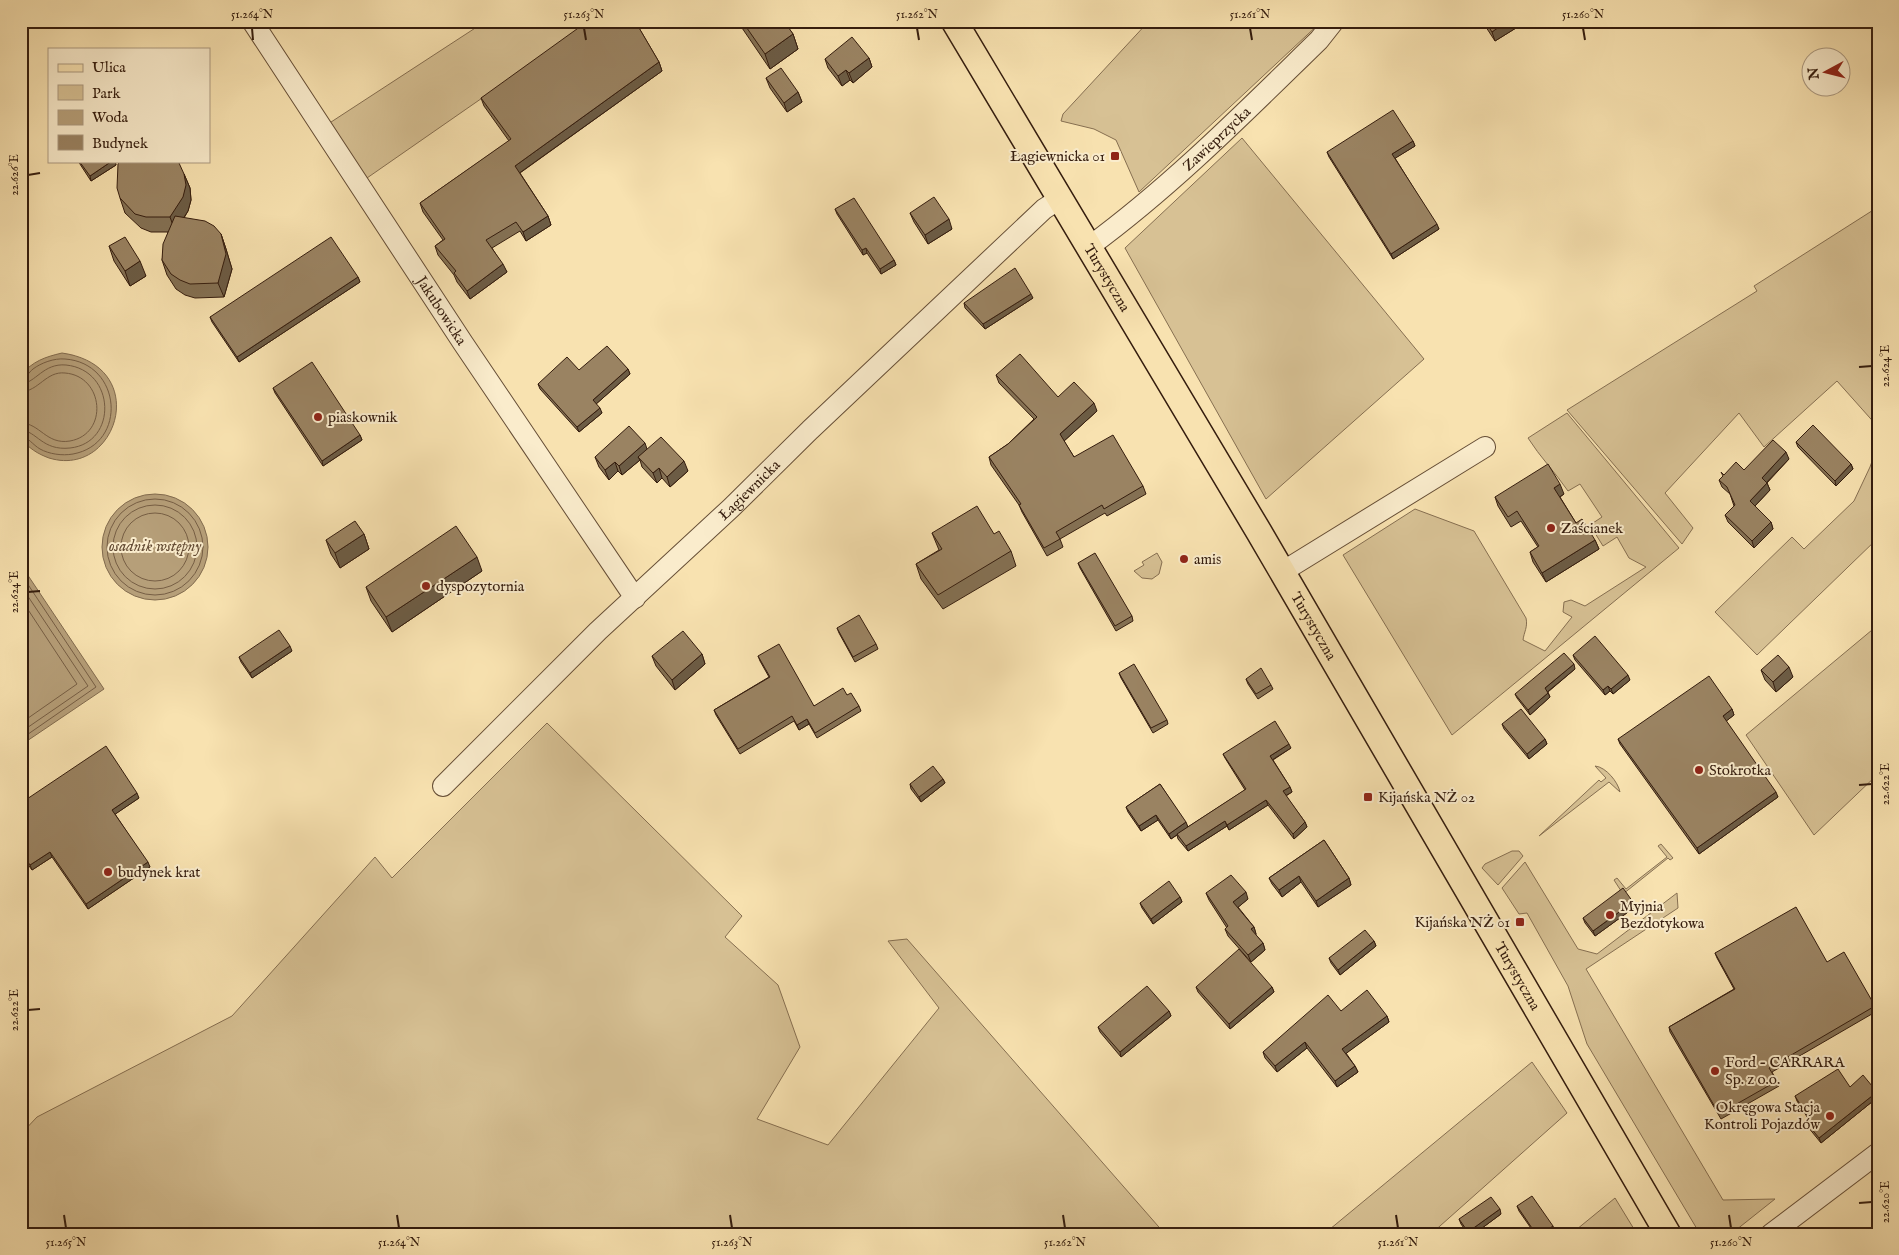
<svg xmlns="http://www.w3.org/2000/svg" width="1899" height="1255" font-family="'IM FELL English',serif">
<rect width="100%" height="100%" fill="#f8e2b0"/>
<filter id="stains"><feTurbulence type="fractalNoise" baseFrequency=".004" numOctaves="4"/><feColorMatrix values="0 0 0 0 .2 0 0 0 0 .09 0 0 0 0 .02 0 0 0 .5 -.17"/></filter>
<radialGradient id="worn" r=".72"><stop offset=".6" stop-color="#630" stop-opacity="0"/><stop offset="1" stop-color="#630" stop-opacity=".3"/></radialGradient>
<g fill="#d7c194" stroke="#866f51">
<path d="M486,21H593L367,178L328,124Z"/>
<path d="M1149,21H1322L1139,192L1116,140L1094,129L1061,121L1063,114Z"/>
<path d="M1242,138L1424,359L1266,499L1125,248Z"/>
<path d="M1878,207V427L1837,381L1764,447L1739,413L1665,493L1693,528L1682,544L1567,410L1757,291L1754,286Z"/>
<path d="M1567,413L1679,548L1452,735L1343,555L1415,509L1474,531L1526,618C1528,627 1524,632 1523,640L1545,651L1572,617L1563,612L1564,602L1571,600L1585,606L1646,567L1629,558L1617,537L1603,546L1590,525L1602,517L1580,484L1568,491C1555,472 1540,457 1528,438Z"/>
<path d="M1878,445V538L1757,655L1715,612L1792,537L1804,549L1854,501L1870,467Z"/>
<path d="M1157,553L1162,562L1159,574L1152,579L1142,578L1134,571L1144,565L1142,562Z"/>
<path d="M1878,625V774L1814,835L1746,735Z"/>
<path d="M547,723L742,916L725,937L778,985L800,1047L757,1119L828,1145L939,1008L888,941L907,939L1165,1234H21V1134L37,1117L232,1016L375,857L392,878Z"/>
<path d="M1595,766C1606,767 1618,782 1620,792L1609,782L1539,836L1599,780L1601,782L1606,778Z"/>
<path d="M1661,844L1673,858L1670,860L1668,858L1623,894L1614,880L1617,878L1626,889L1667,857L1658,846Z"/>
<path d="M1512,851H1519L1523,856L1498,885L1482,868L1485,864Z"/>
<path d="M1525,862L1578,949L1597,954L1677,893L1678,908L1586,969L1723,1200L1775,1199L1731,1234H1700L1587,1044L1568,986L1527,913L1519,914L1502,888Z"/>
<path d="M1532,1062L1567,1113L1431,1234H1324Z"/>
<path d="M1615,1198L1637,1234H1571Z"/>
</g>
<g fill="#b69f79" stroke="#826b4e">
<path d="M21,244C29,261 32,281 21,298Z"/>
<path d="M62,353C153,366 117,479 49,458C38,454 28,448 21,438V375C33,361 45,357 62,353Z"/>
<circle cx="155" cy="547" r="53"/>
<path d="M21,565L104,689L21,745Z"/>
</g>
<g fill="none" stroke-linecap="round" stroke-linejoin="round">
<g stroke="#765e44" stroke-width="1">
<path d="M21,378C28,377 28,373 33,369C41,363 54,358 65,359C122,363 128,444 73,454C62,456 49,454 40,449C33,445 28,437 21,436"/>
<path d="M21,384C36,383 43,363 66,365C116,370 118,443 70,448C42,451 37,431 21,430"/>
<path d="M21,392C39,391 46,371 65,373C104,376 109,434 70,441C46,445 40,423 21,423"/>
<circle cx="155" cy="547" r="48"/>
<circle cx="155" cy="547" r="42"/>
<circle cx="155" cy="547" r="34"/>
<path d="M21,574L96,687L21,739"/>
<path d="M21,586L88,686L21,732"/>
<path d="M21,599L77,684L21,723"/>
</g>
<defs>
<g id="minor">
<path id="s1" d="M252,21L463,343L635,598"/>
<path id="s2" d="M1090,246C1173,185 1245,112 1319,40L1334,21"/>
<path d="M1282,572L1485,447"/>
<path id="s3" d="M443,786L598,631L731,508L810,430L1044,209L1061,198"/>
<path d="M1771,1234L1878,1153"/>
</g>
<g id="major">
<path id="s4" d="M954,21L1259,532L1668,1234"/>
</g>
</defs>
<use href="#minor" stroke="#664e36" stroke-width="22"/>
<use href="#major" stroke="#351d0e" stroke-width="28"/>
<use href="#minor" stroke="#faeccc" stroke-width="20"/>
<use href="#major" stroke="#f8e2b0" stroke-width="25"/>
</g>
<g fill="#847154" stroke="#351d0e">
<path d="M738,21H787L789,25L787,26L793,34L798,49L770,69L740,25Z"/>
<path d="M1482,21H1513L1516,28L1495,41Z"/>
<path d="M639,28L659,62L662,71L520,173L548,216L551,225L526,241L520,231L492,248L507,272L470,299L457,282L454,275L438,255L435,246L443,240L423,212L420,203L509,141L484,106L481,98Z"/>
<path d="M869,58L872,67L853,83L850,80L842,86L828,68L825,59Z"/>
<path d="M766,78L798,92L802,102L787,112L770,88Z"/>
<path d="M1413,141L1415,146L1395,158L1439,229L1393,259L1329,157L1327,152Z"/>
<path d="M78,161H115L116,165L91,181Z"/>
<path d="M184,174L190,188L191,200L188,211L184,218L221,234L226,249L232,269L224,297L195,298L185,295L176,289L167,275L162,260L168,232H151L141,228L125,213L120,198Z"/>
<path d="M835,209L894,260L896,265L881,274L867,253L863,255L837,214Z"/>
<path d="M910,213L952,229L928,244L914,222Z"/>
<path d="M109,246L146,276L130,286L114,261Z"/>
<path d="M358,277L360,282L239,362L212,322L210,317Z"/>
<path d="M1033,298L985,329L965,308L964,303Z"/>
<path d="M628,369L630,374L596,404L602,413L579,432L540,389L538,384L579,370Z"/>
<path d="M996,375L1097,411L1064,441L1074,457L1143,486L1146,494L1107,516L1105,513L1060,539L1063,547L1047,556L1022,512L1019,505L991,465L989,457L1008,444L1034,419L999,383Z"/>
<path d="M273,388L360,435L362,440L323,466L275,393Z"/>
<path d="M1796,442L1851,464L1853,469L1836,486L1798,447Z"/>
<path d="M647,449L688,471L670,487L662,478L657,483L642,467L640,460L622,475L618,471L609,480L599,467L595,457Z"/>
<path d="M1789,459L1767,483L1770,490L1755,506L1771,522L1773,529L1754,548L1728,522L1725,515L1734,506L1730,494L1722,487L1719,480L1724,475Z"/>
<path d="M1564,494L1560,497L1576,523L1595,540L1599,549L1546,582L1533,562L1530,552L1538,547L1521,521L1511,527L1498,506L1495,497Z"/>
<path d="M932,533L994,534L1011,551L1016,566L943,609L921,579L916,564L939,550Z"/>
<path d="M364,534L369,549L340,568L331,554L326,540Z"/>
<path d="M1078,563L1132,616L1133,621L1116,631L1080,568Z"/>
<path d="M482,571L392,632L371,601L366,587Z"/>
<path d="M837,628L876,644L878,649L855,662L839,633Z"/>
<path d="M292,651L252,678L241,662L239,657Z"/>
<path d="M702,654L705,664L675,690L656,666L652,656Z"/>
<path d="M1573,655L1630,680L1613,694L1610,691L1605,695L1575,660Z"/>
<path d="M758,656L814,706L847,695L859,706L861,711L817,738L809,724L799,730L794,721L740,754L716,715L714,710L769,677L760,661Z"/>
<path d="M1575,669L1548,692L1550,697L1530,715L1517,698L1515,694Z"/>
<path d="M1761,670L1793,677L1776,692L1765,680Z"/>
<path d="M1119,673L1167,720L1168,724L1153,733L1121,678Z"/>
<path d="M1246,679L1271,685L1273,689L1258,699L1248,684Z"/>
<path d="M1732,709L1734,715L1726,721L1778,797L1699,854L1620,744L1618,739Z"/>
<path d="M1502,724L1545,739L1547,744L1529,759L1504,729Z"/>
<path d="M1291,748L1273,760L1290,787L1292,792L1286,796L1305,822L1307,827L1294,839L1268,805L1229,830L1227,826L1188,851L1178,839L1177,835L1171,839L1158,820L1141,831L1128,812L1126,807L1160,784L1188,827L1245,790L1225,758L1223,754Z"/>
<path d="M943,779L945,783L921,802L911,789L910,784Z"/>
<path d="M139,798L115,814L150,867L88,909L52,857L32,870L21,855V803Z"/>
<path d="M1324,840L1349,878L1351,885L1318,907L1301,882L1282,897L1272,884L1269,878Z"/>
<path d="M1206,893L1248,899L1238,907L1254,927L1256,934V935L1263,943L1265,950L1251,962L1228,936L1225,929L1227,928L1209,900Z"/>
<path d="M1180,897L1182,902L1153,924L1142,908L1140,903Z"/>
<path d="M1633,902L1635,907L1595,936L1585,923L1583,918Z"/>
<path d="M1374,941L1376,946L1340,975L1331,963L1329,958Z"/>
<path d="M1715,953L1827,962L1875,1006L1877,1011L1772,1072L1779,1086L1721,1119L1670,1032L1669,1027L1734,989L1717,958Z"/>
<path d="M1196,987H1272L1274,992L1230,1029L1198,992Z"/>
<path d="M1169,1011L1171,1016L1121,1057L1100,1032L1098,1027Z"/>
<path d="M1341,1011L1387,1016L1389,1022L1346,1053L1355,1066L1358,1072L1337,1087L1307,1048L1277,1072L1265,1058L1263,1052Z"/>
<path d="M1850,1087L1877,1092L1878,1097L1821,1143L1808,1127L1806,1122L1809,1120L1797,1101L1795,1096Z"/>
<path d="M1517,1206L1555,1231L1550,1234H1535L1519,1211Z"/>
<path d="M1501,1214L1474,1234H1468L1461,1224L1459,1219Z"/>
</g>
<g fill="#6c5c45" stroke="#351d0e">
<path d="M634,21H648L637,29Z"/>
<path d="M710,21H719L712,26Z"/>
<path d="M781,21H787L789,25L784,29Z"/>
<path d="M1507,21H1513L1516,28L1495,41L1492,32Z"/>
<path d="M793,34L798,49L770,69L765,54Z"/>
<path d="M869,58L872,67L853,83L849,73Z"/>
<path d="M659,62L662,71L518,174L515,166Z"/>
<path d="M846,70L850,80L842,86L838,76Z"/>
<path d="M798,92L802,102L787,112L784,103Z"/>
<path d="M1413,141L1415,146L1394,159L1392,154Z"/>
<path d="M112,161H115L116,165L91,181L90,176Z"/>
<path d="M184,174L190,188L191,200L188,211L175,231L170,217Z"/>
<path d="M548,216L551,225L526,241L523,232Z"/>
<path d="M949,219L952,229L928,244L925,235Z"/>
<path d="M1437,224L1439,229L1393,259L1391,254Z"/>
<path d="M221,234L226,249L232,269L224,297L218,283Z"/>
<path d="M866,248L867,253L863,255L862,250Z"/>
<path d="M894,260L896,265L881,274L880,269Z"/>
<path d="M140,261L146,276L130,286L125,271Z"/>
<path d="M503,264L507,272L470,299L467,291Z"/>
<path d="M358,277L360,282L239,362L237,357Z"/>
<path d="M1031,294L1033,298L985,329L983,324Z"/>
<path d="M628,369L630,374L595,405L593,400Z"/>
<path d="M1094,403L1097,411L1063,442L1060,434Z"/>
<path d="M600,408L602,413L579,432L577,427Z"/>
<path d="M360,435L362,440L323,466L322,461Z"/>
<path d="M645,443L648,452L638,457L640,460L622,475L619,466Z"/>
<path d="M1786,452L1789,459L1764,485L1762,478Z"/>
<path d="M684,461L688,471L670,487L667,477Z"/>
<path d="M615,462L618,471L609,480L605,470Z"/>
<path d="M1851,464L1853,469L1836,486L1835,481Z"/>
<path d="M659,468L662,478L657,483L653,473Z"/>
<path d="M1767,483L1770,490L1753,508L1750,501Z"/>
<path d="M1560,484L1564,494L1558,498L1554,488Z"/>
<path d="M1771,522L1773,529L1754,548L1752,541Z"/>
<path d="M364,534L369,549L340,568L335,553Z"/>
<path d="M1595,540L1599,549L1546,582L1542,573Z"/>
<path d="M477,557L482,571L392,632L386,617Z"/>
<path d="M290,646L292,651L252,678L250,673Z"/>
<path d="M702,654L705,664L675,690L672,680Z"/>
<path d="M1574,664L1575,669L1546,693L1545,688Z"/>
<path d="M1789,667L1793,677L1776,692L1773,682Z"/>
<path d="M1628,675L1630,680L1613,694L1611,689Z"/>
<path d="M1608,686L1610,691L1605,695L1603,690Z"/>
<path d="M1548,693L1550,697L1530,715L1528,710Z"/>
<path d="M1732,709L1734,715L1725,722L1723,716Z"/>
<path d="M807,719L809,724L799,730L797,725Z"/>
<path d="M1545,739L1547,744L1529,759L1527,754Z"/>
<path d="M1289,744L1291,748L1272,760L1270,756Z"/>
<path d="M943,779L945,783L921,802L919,797Z"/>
<path d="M1290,787L1292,792L1285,796L1283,791Z"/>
<path d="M1776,792L1778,797L1699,854L1697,848Z"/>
<path d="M137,793L139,798L114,815L112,810Z"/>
<path d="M1266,800L1268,805L1229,830L1227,825Z"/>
<path d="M1156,815L1158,820L1141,831L1139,826Z"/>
<path d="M1225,821L1227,826L1188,851L1186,846Z"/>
<path d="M1186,822L1188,827L1171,839L1169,834Z"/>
<path d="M1305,822L1307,827L1294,839L1293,834Z"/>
<path d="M50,852L52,857L32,870L30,865Z"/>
<path d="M148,862L150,867L88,909L86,904Z"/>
<path d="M1299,876L1301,882L1282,897L1279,890Z"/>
<path d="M1349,878L1351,885L1318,907L1316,901Z"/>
<path d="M1246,892L1248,899L1236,909L1233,902Z"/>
<path d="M1180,897L1182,902L1153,924L1151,919Z"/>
<path d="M1633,902L1635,907L1595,936L1593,931Z"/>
<path d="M1254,927L1256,934L1254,936L1251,929Z"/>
<path d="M1374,941L1376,946L1340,975L1338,970Z"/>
<path d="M1263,943L1265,950L1251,962L1248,955Z"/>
<path d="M1272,987L1274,992L1230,1029L1229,1024Z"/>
<path d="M1169,1011L1171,1016L1121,1057L1120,1052Z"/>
<path d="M1387,1016L1389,1022L1344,1055L1342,1049Z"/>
<path d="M1305,1042L1307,1048L1277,1072L1275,1066Z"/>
<path d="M1355,1066L1358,1072L1337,1087L1335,1081Z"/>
<path d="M1877,1092L1878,1097L1821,1143L1819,1138Z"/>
<path d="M1500,1209L1501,1214L1474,1234H1469L1468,1232Z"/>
<path d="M1553,1226L1555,1231L1550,1234H1541Z"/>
</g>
<g fill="#9a8362" stroke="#351d0e">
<path d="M588,21H635L659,62L515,166L548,216L523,232L516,222L486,240L503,264L467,291L454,273L456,271L435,246L445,239L420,203L511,139L481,98Z"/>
<path d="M742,21H784L793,34L765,54Z"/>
<path d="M1485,21H1507L1492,32Z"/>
<path d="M852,37L869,58L849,73L846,70L838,76L825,59Z"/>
<path d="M781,68L798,92L784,103L766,78Z"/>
<path d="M1393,110L1413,141L1392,154L1437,224L1391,254L1327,152Z"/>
<path d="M79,161H112L90,176Z"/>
<path d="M121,161H178L179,163L184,174L186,185L183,197L170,217H146L135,214L120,198L117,188L118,164Z"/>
<path d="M934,197L949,219L925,235L910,213Z"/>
<path d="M854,198L894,260L880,269L866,248L862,250L835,209Z"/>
<path d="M175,216L205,221L214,226L221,234L226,254L218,283L190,284L180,280L171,274L162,260L163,244Z"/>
<path d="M125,237L140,261L125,271L109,246Z"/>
<path d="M331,237L358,277L237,357L210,317Z"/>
<path d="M1015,268L1031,294L983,324L964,303Z"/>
<path d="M607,346L628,369L593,400L600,408L577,427L538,384L567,357L579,370Z"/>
<path d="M1020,354L1058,397L1074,382L1094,403L1060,434L1074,457L1113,435L1143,486L1104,509L1102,505L1056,532L1060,539L1044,548L1019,505L1021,504L989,457L1008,444L1037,417L996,375Z"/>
<path d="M312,362L360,435L322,461L273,388Z"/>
<path d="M1813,425L1851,464L1835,481L1796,442Z"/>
<path d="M629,426L645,443L619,466L615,462L605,470L595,457Z"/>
<path d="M661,437L684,461L667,477L659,468L653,473L638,457Z"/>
<path d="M1773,440L1786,452L1762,478L1767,483L1750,501L1771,522L1752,541L1725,515L1735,505L1727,487L1719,480L1723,476L1721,472L1724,475L1736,462L1744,470Z"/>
<path d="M1548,464L1560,484L1554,488L1576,523L1582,519L1595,540L1542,573L1530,552L1539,546L1517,511L1508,517L1495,497Z"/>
<path d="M977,506L994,534L999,531L1011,551L938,595L916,564L942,549L932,533Z"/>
<path d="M355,521L364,534L335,553L326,540Z"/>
<path d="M456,526L477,557L386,617L366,587Z"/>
<path d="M1095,553L1132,616L1115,626L1078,563Z"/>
<path d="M859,615L876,644L853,657L837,628Z"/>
<path d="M279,630L290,646L250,673L239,657Z"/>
<path d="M683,631L702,654L672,680L652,656Z"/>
<path d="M1595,636L1628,675L1611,689L1608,686L1603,690L1573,655Z"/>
<path d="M779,644L814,706L843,688L847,695L851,693L859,706L815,733L807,719L797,725L792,716L738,749L714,710L770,677L758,656Z"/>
<path d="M1564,653L1574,664L1545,688L1548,693L1528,710L1515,694Z"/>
<path d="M1778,655L1789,667L1773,682L1761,670Z"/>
<path d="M1134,664L1167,720L1151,728L1119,673Z"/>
<path d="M1261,668L1271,685L1256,694L1246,679Z"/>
<path d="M1709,676L1732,709L1723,716L1776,792L1697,848L1618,739Z"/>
<path d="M1521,709L1545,739L1527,754L1502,724Z"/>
<path d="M1275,721L1289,744L1270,756L1290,787L1283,791L1305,822L1293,834L1266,800L1227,825L1225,821L1186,846L1177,834L1246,789L1223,754Z"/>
<path d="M106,746L137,793L112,810L148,862L86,904L50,852L30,865L21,852V803Z"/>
<path d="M933,766L943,779L919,797L910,784Z"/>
<path d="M1160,784L1186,822L1169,834L1156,815L1139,826L1126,807Z"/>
<path d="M1324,840L1349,878L1316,901L1299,876L1279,890L1269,878Z"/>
<path d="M1231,875L1246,892L1233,902L1254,927L1251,929L1263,943L1248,955L1225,929L1228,926L1206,893Z"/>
<path d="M1169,881L1180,897L1151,919L1140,903Z"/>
<path d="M1623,888L1633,902L1593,931L1583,918Z"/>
<path d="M1796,907L1827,962L1844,952L1875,1006L1769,1068L1777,1081L1719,1114L1669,1027L1735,989L1715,953Z"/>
<path d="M1365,930L1374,941L1338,970L1329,958Z"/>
<path d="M1239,949L1272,987L1229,1024L1196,987Z"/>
<path d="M1147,986L1169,1011L1120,1052L1098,1027Z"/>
<path d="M1367,990L1387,1016L1342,1049L1355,1066L1335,1081L1305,1042L1275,1066L1263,1052L1328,995L1341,1011Z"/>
<path d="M1838,1069L1850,1087L1863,1075L1877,1092L1819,1138L1806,1122L1809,1119L1795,1096Z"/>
<path d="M1532,1196L1553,1226L1541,1234H1536L1517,1206Z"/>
<path d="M1491,1197L1500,1209L1468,1232L1459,1219Z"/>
</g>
<path fill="none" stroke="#351d0e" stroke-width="2" d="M252,28L253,40M584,28L586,40M917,28L919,40M1250,28L1252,40M1583,28L1585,40M28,175L40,173M1859,367L1872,366M28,592L40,591M1859,785L1872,784M28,1010L40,1009M1859,1203L1872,1202M64,1215L66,1228M397,1215L399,1228M730,1215L732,1228M1063,1215L1065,1228M1396,1215L1398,1228M1729,1215L1731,1228"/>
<g fill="#8f2418" stroke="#faeccc" stroke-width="2">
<rect x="1110" y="151" width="10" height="10" rx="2.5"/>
<circle cx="318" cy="417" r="5"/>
<circle cx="1551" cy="528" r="5"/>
<circle cx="1184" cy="559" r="5"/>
<circle cx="426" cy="586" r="5"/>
<circle cx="1699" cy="770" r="5"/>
<rect x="1363" y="792" width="10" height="10" rx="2.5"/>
<circle cx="108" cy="872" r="5"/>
<circle cx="1610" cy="915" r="5"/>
<rect x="1515" y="917" width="10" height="10" rx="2.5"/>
<circle cx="1715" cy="1071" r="5"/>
<circle cx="1830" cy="1116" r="5"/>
</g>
<g text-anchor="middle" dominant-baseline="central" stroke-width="4" stroke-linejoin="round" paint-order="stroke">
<g font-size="15" fill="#351d0e" stroke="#faeccc">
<text stroke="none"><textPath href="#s2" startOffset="166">Zawieprzycka</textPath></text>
<text stroke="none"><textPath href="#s4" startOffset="299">Turystyczna</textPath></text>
<text stroke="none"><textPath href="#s1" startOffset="346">Jakubowicka</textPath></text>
<text stroke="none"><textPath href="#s3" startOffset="426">Łagiewnicka</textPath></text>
<text stroke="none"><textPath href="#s4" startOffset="704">Turystyczna</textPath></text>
<text stroke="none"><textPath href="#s4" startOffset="1109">Turystyczna</textPath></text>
</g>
<g font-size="15" fill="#351d0e" stroke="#faeccc" text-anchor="start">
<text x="1105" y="156" text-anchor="end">Łagiewnicka 01</text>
<text x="328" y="417">piaskownik</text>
<text x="1561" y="528">Zaścianek</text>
<text x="1194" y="559">amis</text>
<text x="436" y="586">dyspozytornia</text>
<text x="1709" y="770">Stokrotka</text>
<text x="1378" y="797">Kijańska NŻ 02</text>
<text x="118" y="872">budynek krat</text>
<text x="1620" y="906">Myjnia<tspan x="1620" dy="17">Bezdotykowa</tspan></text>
<text x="1510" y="922" text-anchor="end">Kijańska NŻ 01</text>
<text x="1725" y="1062">Ford - CARRARA<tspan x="1725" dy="17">Sp. z o.o.</tspan></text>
<text x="1820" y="1107" text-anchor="end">Okręgowa Stacja<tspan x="1820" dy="17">Kontroli Pojazdów</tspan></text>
</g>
<g font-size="16" font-style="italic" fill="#624a33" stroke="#faeccc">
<text x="155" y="547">osadnik wstępny</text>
</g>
</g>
<rect width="1899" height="1255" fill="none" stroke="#f8e2b0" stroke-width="55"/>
<rect x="48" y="48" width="162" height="115" fill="#faeccc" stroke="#ab9980"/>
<rect x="58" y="64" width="25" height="8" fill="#f8e2b0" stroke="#ab9980"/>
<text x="92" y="72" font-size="15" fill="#351d0e">Ulica</text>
<rect x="58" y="85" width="25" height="15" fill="#d7c194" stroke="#ab9980"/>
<text x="92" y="98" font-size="15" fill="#351d0e">Park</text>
<rect x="58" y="110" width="25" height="15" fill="#b69f79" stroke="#ab9980"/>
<text x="92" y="122" font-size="15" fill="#351d0e">Woda</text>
<rect x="58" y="135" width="25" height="15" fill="#9a8362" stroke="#ab9980"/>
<text x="92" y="148" font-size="15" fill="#351d0e">Budynek</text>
<g transform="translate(1826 72) rotate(263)"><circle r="24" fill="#faeccc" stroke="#ab9980"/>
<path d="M0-4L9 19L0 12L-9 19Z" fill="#8f2418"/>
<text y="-8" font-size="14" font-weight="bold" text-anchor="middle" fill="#351d0e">N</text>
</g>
<rect x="28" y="28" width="1844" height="1200" fill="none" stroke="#351d0e" stroke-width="2"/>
<g font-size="12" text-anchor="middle" fill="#351d0e">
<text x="252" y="18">51.264°N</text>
<text x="584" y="18">51.263°N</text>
<text x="917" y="18">51.262°N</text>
<text x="1250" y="18">51.261°N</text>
<text x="1583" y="18">51.260°N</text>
<text transform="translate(14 175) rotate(-90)" y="4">22.626°E</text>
<text transform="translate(1885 366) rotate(-90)" y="4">22.624°E</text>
<text transform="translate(14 592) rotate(-90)" y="4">22.624°E</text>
<text transform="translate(1885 784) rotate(-90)" y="4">22.622°E</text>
<text transform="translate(14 1010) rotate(-90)" y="4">22.622°E</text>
<text transform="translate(1885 1202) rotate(-90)" y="4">22.620°E</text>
<text x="66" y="1246">51.265°N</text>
<text x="399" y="1246">51.264°N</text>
<text x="732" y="1246">51.263°N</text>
<text x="1065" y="1246">51.262°N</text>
<text x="1398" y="1246">51.261°N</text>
<text x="1731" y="1246">51.260°N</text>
</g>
<rect width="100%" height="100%" filter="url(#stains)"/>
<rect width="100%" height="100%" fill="url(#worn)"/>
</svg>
